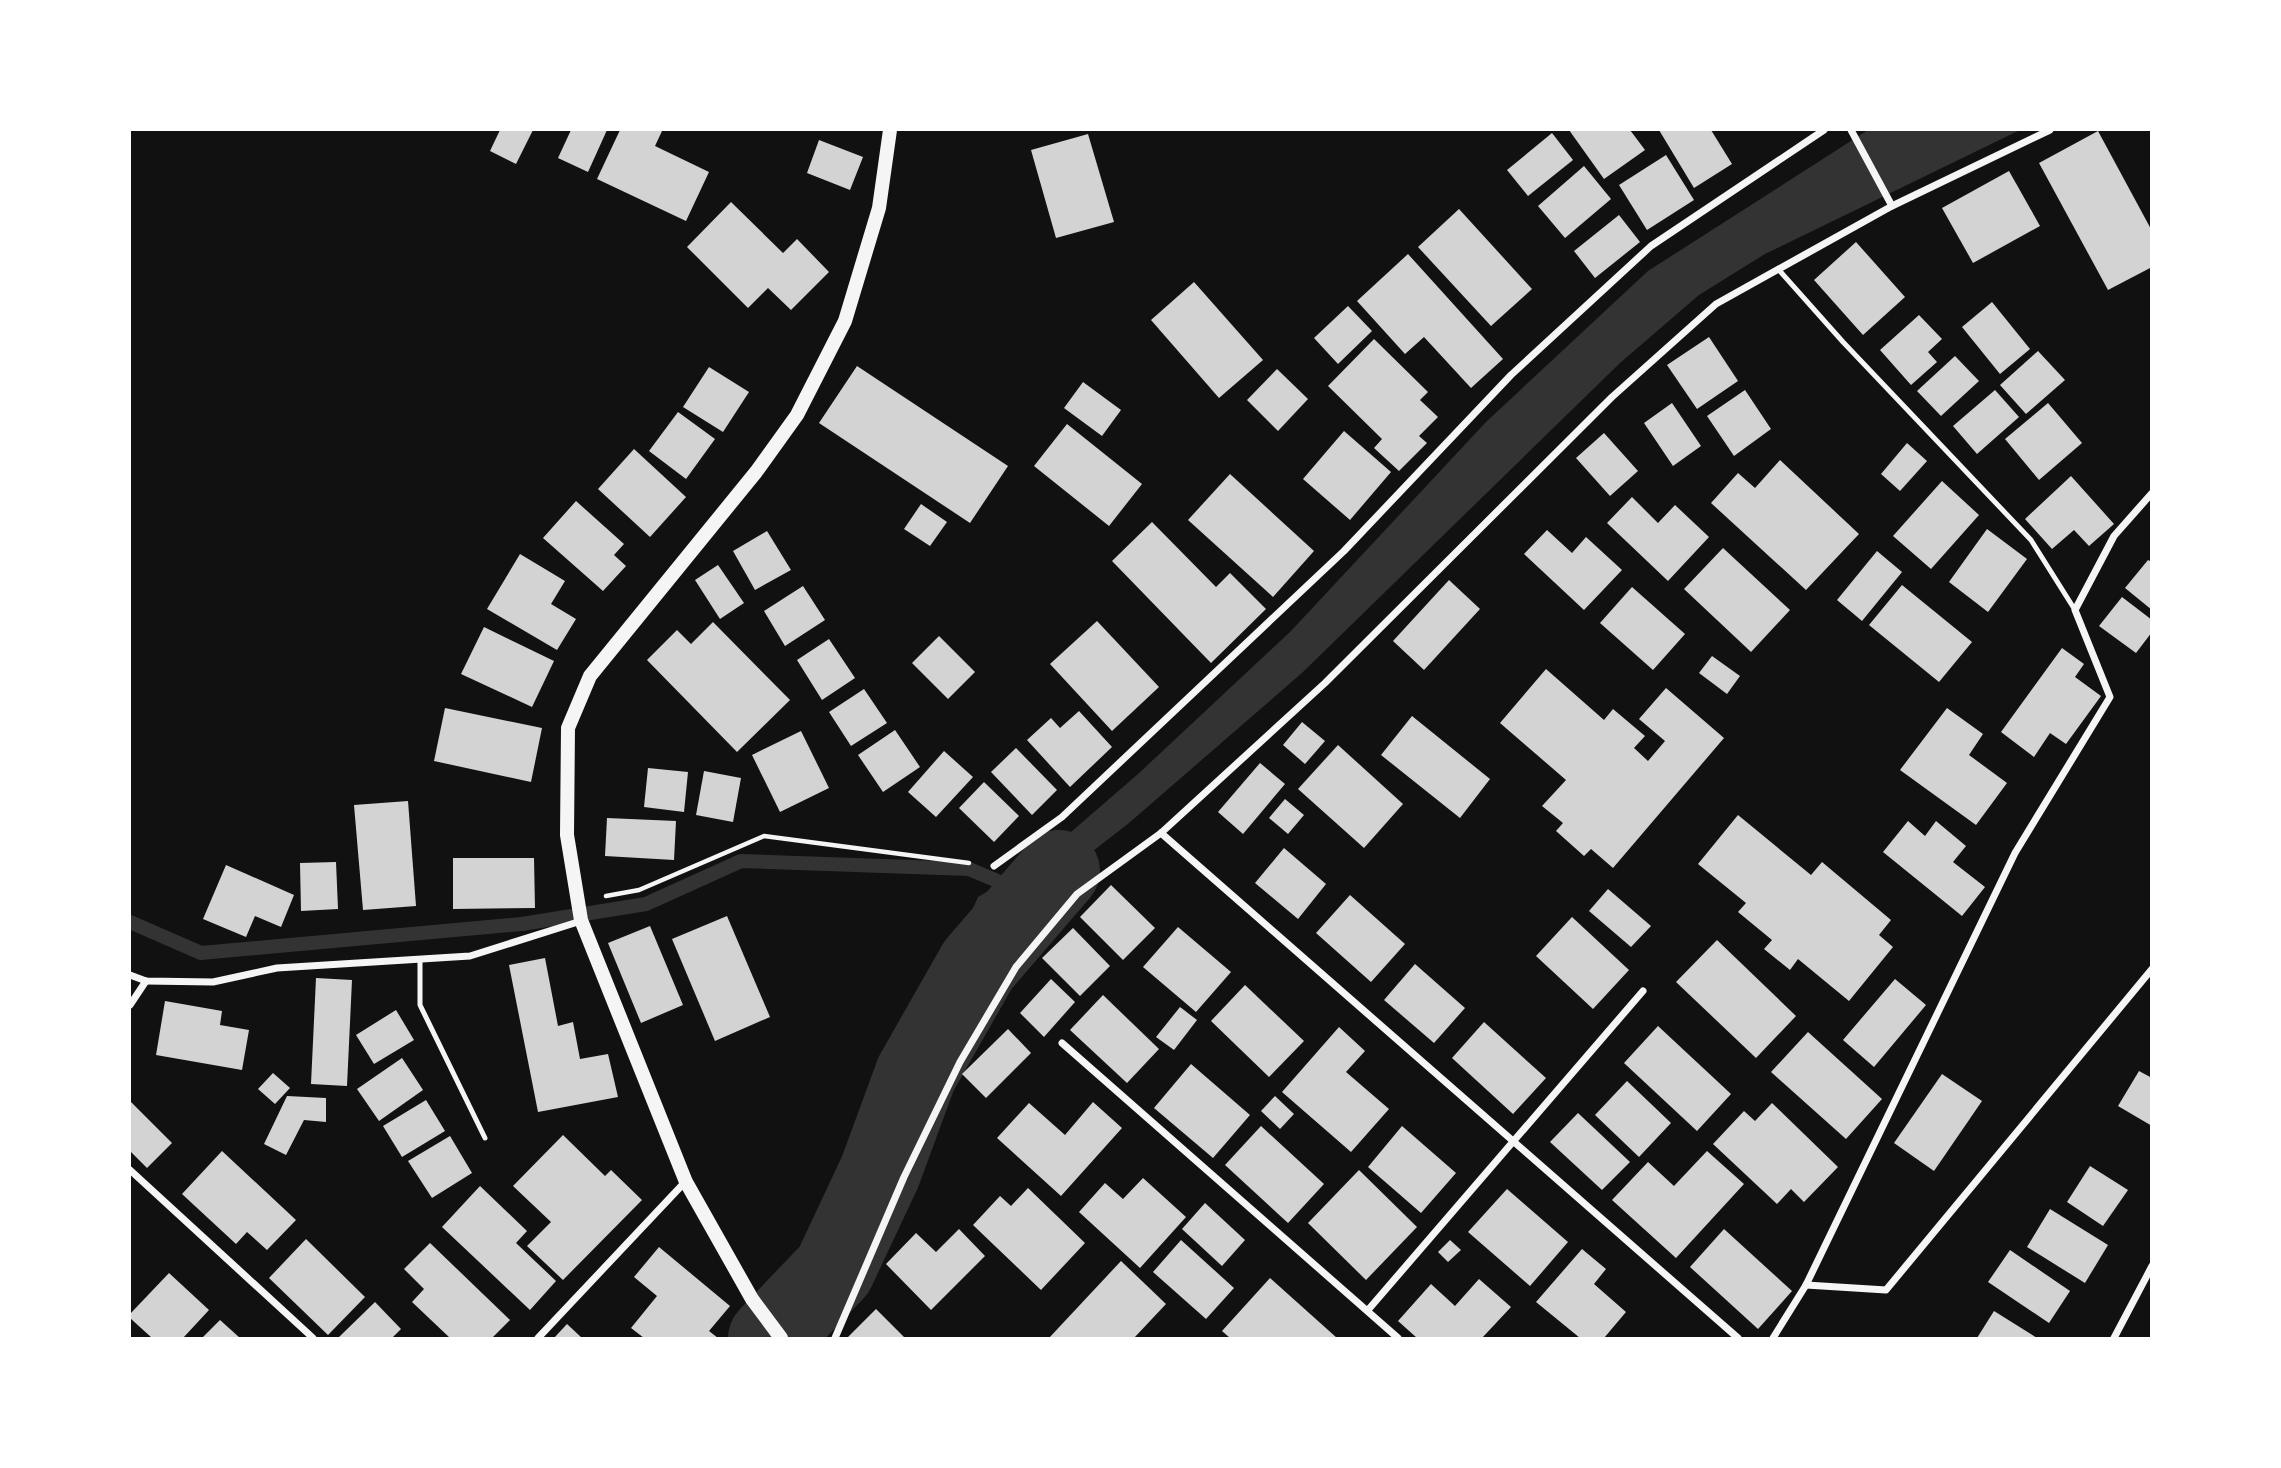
<svg xmlns="http://www.w3.org/2000/svg" width="2281" height="1468" font-family="Montserrat,sans-serif">
<rect width="100%" height="100%" fill="#111"/>
<path fill="#333" d="M1868,130H2020L1765,254L1699,295L1620,363L1303,672L1129,823L1075,865L1000,965L957,944L978,897L1034,864L1138,774L1290,632L1486,422L1648,271Z"/>
<g fill="none" stroke-linecap="round" stroke-linejoin="round">
<path stroke="#333" stroke-width="14" d="M130,922L201,953L522,924L646,904L741,861L969,869L1019,890"/>
<path stroke="#333" stroke-width="82" d="M769,1338L834,1270L880,1172L916,1074L978,965L1059,871"/>
</g>
<g fill="#d3d3d3">
<path d="M500,130H533L516,164L490,151Z"/>
<path d="M571,130H607L588,172L558,158Z"/>
<path d="M620,130L662,131L655,146L709,172L686,221L597,179Z"/>
<path d="M1569,130H1630L1645,150L1604,179Z"/>
<path d="M1659,130H1711L1732,164L1694,188Z"/>
<path d="M2098,131L2152,231V267L2108,290L2039,163Z"/>
<path d="M1552,133L1573,160L1528,196L1507,170Z"/>
<path d="M1088,134L1114,222L1056,238L1031,150Z"/>
<path d="M819,140L863,157L850,190L807,173Z"/>
<path d="M1666,155L1694,200L1647,230L1619,185Z"/>
<path d="M1584,166L1611,199L1565,238L1538,206Z"/>
<path d="M2009,171L2040,226L1973,263L1942,208Z"/>
<path d="M731,202L783,253L797,239L829,272L791,310L768,288L748,308L687,247Z"/>
<path d="M1459,209L1532,289L1491,326L1418,247Z"/>
<path d="M1619,215L1640,242L1595,278L1574,251Z"/>
<path d="M1856,242L1905,297L1863,335L1814,280Z"/>
<path d="M1408,254L1503,359L1471,388L1424,337L1405,354L1357,301Z"/>
<path d="M1194,282L1263,360L1219,398L1151,320Z"/>
<path d="M1992,302L2030,349L2000,374L1962,327Z"/>
<path d="M1348,306L1372,331L1338,364L1314,338Z"/>
<path d="M1919,315L1942,339L1928,352L1937,362L1911,385L1880,350Z"/>
<path d="M1709,337L1738,381L1697,409L1667,365Z"/>
<path d="M1374,339L1428,392L1420,400L1438,417L1419,436L1427,443L1399,471L1374,448L1382,439L1328,386Z"/>
<path d="M2038,351L2065,380L2026,414L2000,385Z"/>
<path d="M1955,356L1979,381L1941,416L1917,391Z"/>
<path d="M857,366L1008,466L970,523L819,423Z"/>
<path d="M709,367L749,392L723,432L683,407Z"/>
<path d="M1277,369L1308,399L1278,431L1247,400Z"/>
<path d="M1083,382L1121,410L1102,436L1064,408Z"/>
<path d="M1745,390L1771,429L1734,456L1707,416Z"/>
<path d="M1995,390L2019,417L1977,454L1953,426Z"/>
<path d="M1672,403L1701,446L1673,466L1644,423Z"/>
<path d="M2048,403L2082,443L2039,480L2005,439Z"/>
<path d="M678,412L715,439L686,479L649,451Z"/>
<path d="M1067,424L1142,484L1109,526L1034,466Z"/>
<path d="M1344,431L1391,472L1350,520L1303,479Z"/>
<path d="M1604,433L1638,471L1610,496L1576,458Z"/>
<path d="M1907,443L1927,461L1900,491L1881,474Z"/>
<path d="M634,449L686,497L650,537L598,489Z"/>
<path d="M1780,460L1859,534L1806,590L1711,503L1738,473L1755,488Z"/>
<path d="M1230,474L1314,551L1273,597L1188,520Z"/>
<path d="M2071,476L2114,524L2089,546L2074,530L2052,549L2025,519Z"/>
<path d="M1942,481L1979,515L1931,569L1893,536Z"/>
<path d="M1632,497L1658,523L1675,505L1709,537L1668,581L1607,523Z"/>
<path d="M576,501L624,544L614,555L626,566L603,591L543,538Z"/>
<path d="M921,504L947,522L930,546L904,529Z"/>
<path d="M1152,522L1216,587L1230,573L1266,609L1211,663L1112,561Z"/>
<path d="M1987,529L2027,559L1988,612L1949,582Z"/>
<path d="M1547,530L1572,553L1586,537L1622,570L1584,610L1524,554Z"/>
<path d="M767,531L791,570L755,590L733,551Z"/>
<path d="M1723,548L1790,610L1751,652L1684,589Z"/>
<path d="M1877,551L1902,572L1862,621L1837,600Z"/>
<path d="M520,554L565,581L551,604L576,619L557,650L487,609Z"/>
<path d="M2148,560L2152,562V610L2125,588Z"/>
<path d="M718,565L744,603L720,619L695,580Z"/>
<path d="M1449,580L1480,609L1424,670L1393,641Z"/>
<path d="M1902,585L1972,642L1939,682L1869,625Z"/>
<path d="M803,586L825,620L785,646L764,611Z"/>
<path d="M1632,587L1685,634L1653,670L1600,623Z"/>
<path d="M2122,597L2152,620V632L2136,653L2099,626Z"/>
<path d="M1097,621L1159,687L1112,731L1050,664Z"/>
<path d="M713,622L790,700L737,752L647,660L677,630L691,644Z"/>
<path d="M484,627L554,661L532,707L461,674Z"/>
<path d="M939,636L975,672L948,699L912,663Z"/>
<path d="M829,639L855,678L822,700L797,660Z"/>
<path d="M2062,648L2084,664L2075,677L2101,696L2066,744L2050,733L2034,757L2001,732Z"/>
<path d="M1712,656L1740,676L1727,694L1699,673Z"/>
<path d="M1546,669L1604,720L1613,709L1645,736L1634,748L1648,761L1665,741L1639,719L1666,688L1724,738L1613,868L1591,849L1584,856L1556,831L1563,823L1542,806L1566,780L1500,723Z"/>
<path d="M864,689L887,723L851,746L829,712Z"/>
<path d="M445,708L542,728L531,782L434,761Z"/>
<path d="M1947,708L1983,734L1969,755L2007,783L1976,825L1900,770Z"/>
<path d="M1079,711L1112,747L1070,787L1027,740L1051,718L1060,728Z"/>
<path d="M1412,716L1490,779L1460,818L1381,755Z"/>
<path d="M1302,722L1325,741L1305,764L1283,745Z"/>
<path d="M895,730L920,767L883,792L858,755Z"/>
<path d="M801,731L829,788L780,812L752,755Z"/>
<path d="M1338,745L1403,804L1364,848L1298,789Z"/>
<path d="M1016,748L1057,790L1032,815L991,772Z"/>
<path d="M944,751L973,777L936,817L908,792Z"/>
<path d="M1260,763L1285,784L1243,834L1218,812Z"/>
<path d="M648,768L688,772L684,812L644,807Z"/>
<path d="M704,771L741,778L733,822L696,815Z"/>
<path d="M984,782L1019,816L994,842L959,808Z"/>
<path d="M1285,799L1304,815L1288,834L1269,818Z"/>
<path d="M408,801L416,906L363,910L354,805Z"/>
<path d="M1738,815L1811,875L1822,862L1891,920L1879,935L1893,947L1849,1001L1798,959L1790,970L1764,949L1772,940L1738,912L1746,903L1698,864Z"/>
<path d="M607,818L676,821L674,860L605,856Z"/>
<path d="M1908,821L1925,836L1936,821L1966,846L1953,862L1985,887L1962,916L1883,852Z"/>
<path d="M1284,848L1326,884L1298,919L1255,883Z"/>
<path d="M453,858H534L535,908L453,909Z"/>
<path d="M336,862L338,909L301,911L300,863Z"/>
<path d="M226,865L294,895L281,927L255,916L246,937L203,919Z"/>
<path d="M1111,885L1155,928L1123,960L1080,917Z"/>
<path d="M1608,889L1651,926L1631,947L1589,911Z"/>
<path d="M1350,895L1405,944L1371,982L1316,933Z"/>
<path d="M727,916L770,1017L715,1041L672,939Z"/>
<path d="M1572,917L1629,970L1593,1009L1536,956Z"/>
<path d="M650,926L683,1005L641,1023L608,943Z"/>
<path d="M1178,927L1231,972L1196,1012L1143,967Z"/>
<path d="M1073,928L1110,966L1080,996L1042,958Z"/>
<path d="M1717,940L1796,1016L1756,1058L1676,982Z"/>
<path d="M545,958L558,1026L573,1022L580,1059L608,1054L618,1097L538,1112L509,965Z"/>
<path d="M1415,964L1465,1008L1434,1043L1384,1000Z"/>
<path d="M316,978L352,980L347,1086L311,1084Z"/>
<path d="M1051,979L1075,1002L1044,1037L1020,1013Z"/>
<path d="M1895,979L1926,1005L1874,1067L1843,1040Z"/>
<path d="M1245,985L1304,1041L1269,1077L1211,1021Z"/>
<path d="M1103,995L1159,1049L1127,1083L1070,1030Z"/>
<path d="M165,1001L222,1011L220,1025L249,1030L242,1070L156,1055Z"/>
<path d="M1180,1007L1197,1020L1174,1050L1156,1037Z"/>
<path d="M396,1010L414,1040L374,1064L356,1035Z"/>
<path d="M1484,1022L1546,1078L1513,1114L1452,1058Z"/>
<path d="M1658,1026L1731,1094L1697,1131L1624,1063Z"/>
<path d="M1339,1027L1365,1051L1346,1072L1389,1109L1351,1152L1282,1092Z"/>
<path d="M1008,1029L1031,1053L986,1098L962,1074Z"/>
<path d="M1808,1032L1882,1099L1846,1139L1771,1072Z"/>
<path d="M402,1058L423,1090L379,1121L357,1089Z"/>
<path d="M1191,1064L1250,1115L1213,1158L1154,1108Z"/>
<path d="M2139,1071L2152,1078V1126L2118,1106Z"/>
<path d="M273,1073L290,1088L275,1104L258,1089Z"/>
<path d="M1942,1074L1982,1101L1934,1171L1894,1143Z"/>
<path d="M1627,1081L1671,1123L1639,1157L1595,1115Z"/>
<path d="M287,1096L326,1098V1122L304,1120L286,1155L264,1144Z"/>
<path d="M1275,1096L1294,1114L1280,1129L1261,1111Z"/>
<path d="M426,1100L445,1131L402,1157L383,1126Z"/>
<path d="M130,1101L172,1143L147,1168L130,1151Z"/>
<path d="M1093,1102L1122,1128L1061,1196L997,1138L1029,1103L1065,1135Z"/>
<path d="M1772,1103L1838,1167L1804,1202L1791,1189L1777,1204L1713,1144L1744,1111L1755,1121Z"/>
<path d="M1578,1113L1630,1162L1602,1190L1550,1142Z"/>
<path d="M1261,1126L1324,1184L1288,1223L1225,1165Z"/>
<path d="M1402,1126L1456,1173L1421,1213L1368,1167Z"/>
<path d="M563,1135L605,1176L611,1170L642,1200L563,1280L527,1246L551,1222L513,1186Z"/>
<path d="M450,1136L472,1173L432,1198L408,1161Z"/>
<path d="M222,1151L296,1220L267,1250L247,1232L236,1244L182,1194Z"/>
<path d="M1707,1151L1744,1184L1676,1258L1612,1200L1648,1162L1674,1186Z"/>
<path d="M2090,1166L2128,1190L2103,1226L2067,1202Z"/>
<path d="M1359,1170L1417,1227L1366,1280L1308,1223Z"/>
<path d="M1143,1178L1186,1217L1140,1268L1079,1212L1105,1183L1123,1199Z"/>
<path d="M480,1186L527,1231L516,1243L556,1281L530,1310L442,1227Z"/>
<path d="M1028,1188L1085,1243L1041,1290L973,1225L1000,1196L1011,1206Z"/>
<path d="M1507,1189L1568,1242L1530,1286L1468,1232Z"/>
<path d="M1205,1203L1245,1240L1222,1266L1182,1229Z"/>
<path d="M2050,1209L2108,1245L2085,1283L2027,1247Z"/>
<path d="M959,1229L985,1256L931,1310L886,1264L916,1233L936,1252Z"/>
<path d="M1724,1229L1792,1291L1758,1329L1690,1267Z"/>
<path d="M306,1239L365,1297L328,1335L269,1278Z"/>
<path d="M1181,1240L1234,1288L1206,1319L1153,1272Z"/>
<path d="M1450,1240L1461,1250L1448,1262L1438,1252Z"/>
<path d="M430,1243L510,1320L492,1338H450L412,1302L424,1289L404,1269Z"/>
<path d="M659,1247L730,1306L709,1331L718,1338H644L631,1328L657,1296L634,1277Z"/>
<path d="M1582,1249L1606,1269L1594,1284L1626,1312L1604,1338H1580L1536,1302Z"/>
<path d="M2010,1250L2070,1291L2049,1323L1988,1282Z"/>
<path d="M1121,1261L1166,1304L1134,1338H1049Z"/>
<path d="M169,1273L209,1310L183,1338H152L130,1318V1314Z"/>
<path d="M1270,1278L1337,1338H1230L1222,1331Z"/>
<path d="M1479,1279L1511,1307L1482,1338H1417L1398,1321L1431,1284L1455,1306Z"/>
<path d="M375,1302L401,1329L392,1338H338Z"/>
<path d="M876,1309L905,1338L848,1337Z"/>
<path d="M1994,1311L2037,1338H1977Z"/>
<path d="M220,1320L240,1338H202Z"/>
<path d="M567,1324L582,1338H554Z"/>
</g>
<g fill="none" stroke-linecap="round" stroke-linejoin="round">
<path stroke="#f5f5f5" stroke-width="4.5" d="M606,896L639,890L764,836L969,863"/>
<g stroke="#f5f5f5" stroke-width="5">
<path d="M1778,269L1843,342L2031,540L2075,610"/>
<path d="M420,959V1005L485,1138"/>
</g>
<g stroke="#f5f5f5" stroke-width="7">
<path d="M1851,130L1892,206"/>
<path d="M1161,833L1738,1338"/>
<path d="M994,866L1062,817L1344,551L1511,375L1651,246L1824,130"/>
<path d="M130,975L146,981L213,982L277,968L470,956L581,921"/>
<path d="M130,1005L146,981"/>
<path d="M1062,1043L1398,1338"/>
<path d="M130,1170L313,1338"/>
<path d="M1806,1285L1886,1290L2152,969"/>
<path d="M1368,1310L1643,991"/>
<path d="M538,1338L685,1182"/>
<path d="M835,1338L904,1177L960,1062L1016,967L1077,894L1161,833L1325,683L1612,397L1716,304L1892,206L2050,130"/>
<path d="M1773,1338L1806,1285L2015,853L2110,697L2075,610L2114,536L2152,493"/>
<path d="M2114,1338L2152,1266"/>
</g>
<path stroke="#f5f5f5" stroke-width="14" d="M781,1338L752,1299L686,1182L581,920L567,835L568,728L590,676L756,472L797,415L845,321L879,208L890,130"/>
</g>
<rect width="2281" height="1468" fill="none" stroke="#ffffff" stroke-width="262"/>
</svg>
